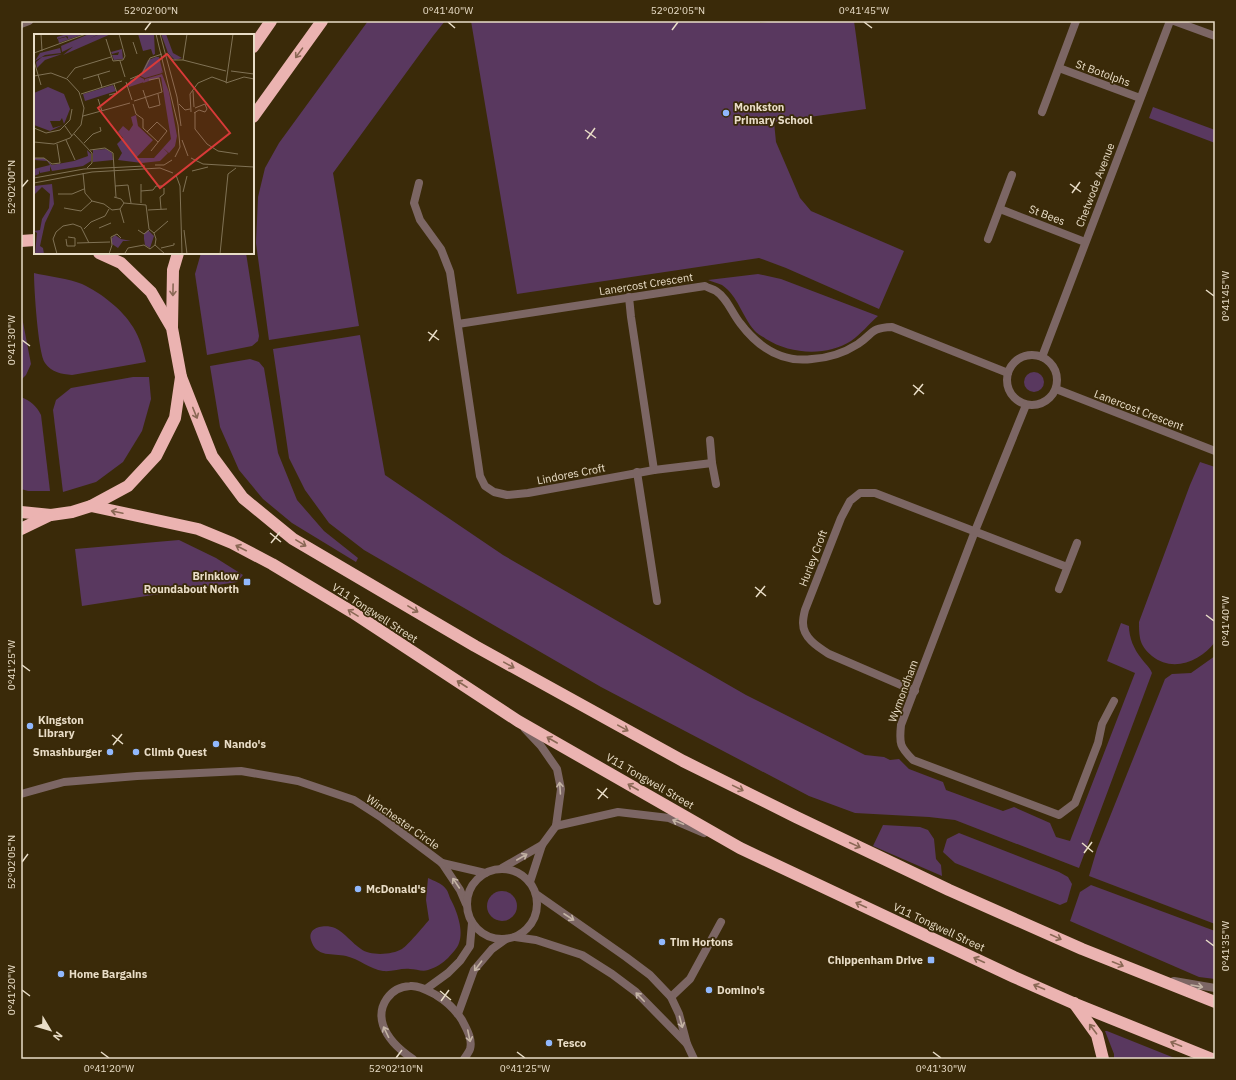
<svg xmlns="http://www.w3.org/2000/svg" width="1236" height="1080" font-family="'IBM Plex Sans',sans-serif">
<rect width="100%" height="100%" fill="#3a2a09"/>
<g fill="#59385f">
<path d="M368,21H445L433,36L333,173L359,326L269,340L256,243L258,197L265,168L279,143Z"/>
<path d="M471,21H760V23L776,21H854L866,109L774,122L776,142L800,198L811,211L904,251L879,309L786,268L759,258L517,294Z"/>
<path d="M1153,107L1215,130V143L1149,118Z"/>
<path d="M201,253H246L259,336L258,341L252,346L207,355L195,274Z"/>
<path d="M34,273C47,276 70,279 82,284C101,293 122,309 133,327C140,338 143,350 146,362L72,375C61,374 51,372 45,363C38,353 34,288 34,273Z"/>
<path d="M758,274L781,279L878,316C869,324 861,334 851,341C826,357 790,354 766,339C762,336 757,334 754,330C742,316 738,296 722,285C718,283 712,282 708,280Z"/>
<path d="M21,312L31,364L26,375L21,380Z"/>
<path d="M360,335L385,475L503,555L746,695L865,755L884,757L890,760L899,759L909,769L943,782L946,790L1003,811L1014,807L1050,823L1056,837L1070,841L1135,673L1107,661L1121,623L1129,626C1129,638 1134,649 1141,658C1145,664 1150,667 1152,673L1079,868L955,820L929,817L855,813L809,796L601,687L364,550L329,523L305,490L289,458L273,349Z"/>
<path d="M250,359L259,362L264,368L278,453L297,500L324,531L358,558L356,562L292,523L263,499L239,470L220,427L210,366Z"/>
<circle cx="1034" cy="382" r="10"/>
<path d="M133,377H149L151,399L142,431L123,462L96,482L63,492L53,410L56,400L71,388Z"/>
<path d="M21,397C30,401 36,405 41,415L50,491H28L21,489Z"/>
<path d="M1200,462L1215,467V642C1201,661 1173,673 1152,656C1147,652 1141,645 1140,638C1139,633 1139,628 1139,622L1190,485Z"/>
<path d="M179,540L216,558L243,575L237,582L82,606L75,549Z"/>
<path d="M1215,656V924L1089,876L1097,849L1165,679L1172,674L1191,673Z"/>
<path d="M883,825L920,827L928,830L934,839L936,859L941,865L942,876L873,846Z"/>
<path d="M959,833L1059,872L1068,877L1072,884L1067,902L1060,905L955,863L943,852L947,839Z"/>
<path d="M428,878C434,881 442,883 446,889C448,891 449,896 451,900C457,911 464,931 459,943C457,949 452,953 448,958C443,963 435,968 428,970C422,972 416,969 410,969C401,968 392,972 383,971C370,969 359,959 346,956C333,953 316,958 311,940C307,926 326,924 335,928C345,933 352,943 361,949C370,956 392,955 402,949C408,945 423,927 429,920L426,900Z"/>
<path d="M1091,885L1215,931V979L1199,977L1070,921L1080,892Z"/>
<circle cx="502" cy="906" r="15"/>
<path d="M1105,1031H1107L1177,1059H1114V1054Z"/>
</g>
<g fill="none" stroke-linecap="round" stroke-linejoin="round">
<g stroke="#7c6664" stroke-width="8">
<path d="M1174,21L1215,36"/>
<path d="M21,24L29,21"/>
<path d="M1059,68L1140,98"/>
<path d="M1042,112L1076,21"/>
<path d="M419,183L414,203L420,220L441,249L450,272L480,476L485,486L494,492L507,495L528,493L654,470L631,317L629,297"/>
<path d="M1000,209L1085,242"/>
<path d="M988,239L1012,175"/>
<path d="M458,324L705,286C708,288 713,289 716,291C727,298 732,313 740,323C758,347 781,363 812,359C829,358 844,353 858,344C874,333 870,328 892,327L1008,373"/>
<circle cx="1032" cy="380" r="25"/>
<path d="M1042,357L1170,21"/>
<path d="M1056,389L1215,451"/>
<path d="M1026,405L975,531L901,725C899,744 900,747 913,760L1059,815L1075,803L1098,743L1102,724L1114,701"/>
<path d="M710,440L712,463"/>
<path d="M654,470L712,463L716,484"/>
<path d="M637,472L657,601"/>
<path d="M1059,589L1077,543"/>
<path d="M915,691L829,654C818,647 803,638 803,623C803,619 804,614 805,610L841,518L850,501L860,493H875L1067,567"/>
<path d="M525,729L541,746L557,769L561,789L556,826L542,845L530,882"/>
<path d="M21,794L64,782L137,776L241,771L298,781L354,800L382,818L442,863L460,890L466,904"/>
<path d="M556,826L618,812L669,818L704,833"/>
<path d="M442,863L485,873"/>
<path d="M502,868L542,845"/>
<circle cx="502" cy="904" r="35"/>
<path d="M536,894L626,957L650,975L671,997L679,1014L687,1044L694,1059"/>
<path d="M515,937L536,940L582,955L612,974L636,992L687,1044"/>
<path d="M1174,981L1215,988"/>
<path d="M426,989L448,973L460,961L470,946L472,923"/>
<path d="M671,997L690,979L721,922"/>
<path d="M458,1014L474,970L492,949L506,939"/>
<path d="M413,1059C401,1051 388,1040 383,1025C377,1006 390,987 410,986C419,985 428,991 436,995C446,1001 455,1009 462,1020C466,1028 473,1039 470,1049C469,1052 466,1056 464,1059"/>
</g>
<g stroke="#ebb3b1" stroke-width="12">
<path d="M253,47L271,21"/>
<path d="M253,117L322,21"/>
<path d="M21,241L35,240"/>
<path d="M172,327L173,270L178,253"/>
<path d="M181,377L212,456L243,498L293,539L475,646L683,761L796,817L949,890L1082,949L1215,1002"/>
<path d="M91,506L198,529L232,543L272,564L352,612L518,721L740,848L1014,977L1073,1003L1212,1059"/>
<path d="M21,512L51,515L72,512L91,506L128,486L156,456L175,418L181,377L172,328L151,292L121,263L99,253"/>
<path d="M21,529L50,515"/>
<path d="M1074,1003L1097,1035L1103,1059"/>
</g>
</g>
<defs><path id="oneway-shaft" d="M-6 0H5M1.5-3L5.5 0L1.5 3" fill="none" stroke-width="1.6" stroke-linecap="round" stroke-linejoin="round"/></defs>
<g stroke="#8a6855">
<use href="#oneway-shaft" transform="translate(299 53) rotate(126)"/>
<use href="#oneway-shaft" transform="translate(173 290) rotate(91)"/>
<use href="#oneway-shaft" transform="translate(195 413) rotate(68)"/>
<use href="#oneway-shaft" transform="translate(117 512) rotate(-168)"/>
<use href="#oneway-shaft" transform="translate(301 543) rotate(31)"/>
<use href="#oneway-shaft" transform="translate(241 548) rotate(-153)"/>
<use href="#oneway-shaft" transform="translate(413 609) rotate(31)"/>
<use href="#oneway-shaft" transform="translate(353 613) rotate(-148)"/>
<use href="#oneway-shaft" transform="translate(509 665) rotate(29)"/>
<use href="#oneway-shaft" transform="translate(462 684) rotate(-147)"/>
<use href="#oneway-shaft" transform="translate(623 728) rotate(29)"/>
<use href="#oneway-shaft" transform="translate(552 740) rotate(-150)"/>
<use href="#oneway-shaft" transform="translate(633 787) rotate(-150)"/>
<use href="#oneway-shaft" transform="translate(738 788) rotate(26)"/>
<use href="#oneway-shaft" transform="translate(855 845) rotate(25)"/>
<use href="#oneway-shaft" transform="translate(861 905) rotate(-155)"/>
<use href="#oneway-shaft" transform="translate(1056 937) rotate(25)"/>
<use href="#oneway-shaft" transform="translate(979 960) rotate(-155)"/>
<use href="#oneway-shaft" transform="translate(1118 964) rotate(22)"/>
<use href="#oneway-shaft" transform="translate(1039 987) rotate(-157)"/>
<use href="#oneway-shaft" transform="translate(1093 1029) rotate(-127)"/>
<use href="#oneway-shaft" transform="translate(1176 1044) rotate(-158)"/>
</g>
<g stroke="#c3b3a4">
<use href="#oneway-shaft" transform="translate(560 788) rotate(-94)"/>
<use href="#oneway-shaft" transform="translate(678 822) rotate(-158)"/>
<use href="#oneway-shaft" transform="translate(522 857) rotate(-30)"/>
<use href="#oneway-shaft" transform="translate(456 883) rotate(-124)"/>
<use href="#oneway-shaft" transform="translate(569 917) rotate(33)"/>
<use href="#oneway-shaft" transform="translate(478 966) rotate(127)"/>
<use href="#oneway-shaft" transform="translate(1197 986) rotate(10)"/>
<use href="#oneway-shaft" transform="translate(640 997) rotate(-134)"/>
<use href="#oneway-shaft" transform="translate(681 1022) rotate(75)"/>
<use href="#oneway-shaft" transform="translate(386 1032) rotate(-116)"/>
<use href="#oneway-shaft" transform="translate(469 1036) rotate(78)"/>
</g>
<path fill="none" stroke="#e9ddc7" stroke-width="1.5" d="M448,22L455,28M864,22L872,28M145,30L151,22M672,30L678,22M585,130L596,138M587,139L595,128M1070,184L1081,192M22,187L28,180M1072,193L1080,182M1206,290L1214,296M428,332L439,340M22,340L30,346M429,341L437,330M913,385L924,394M914,395L923,384M270,533L281,542M271,543L280,532M755,587L766,596M756,597L765,586M1206,615L1214,621M22,665L30,671M112,735L123,744M113,745L122,734M597,789L608,798M598,799L607,788M1082,843L1093,852M1084,853L1092,842M22,862L28,854M1206,940L1214,946M22,990L30,996M440,991L451,1000M441,1001L449,990M101,1052L109,1058M517,1052L525,1058M933,1052L941,1058M396,1058L402,1050"/>
<g fill="#91b8fd" stroke="#3a2a09" stroke-width="1.5">
<circle cx="726" cy="113" r="4"/>
<rect x="243" y="578" width="8" height="8" rx="2"/>
<circle cx="30" cy="726" r="4"/>
<circle cx="216" cy="744" r="4"/>
<circle cx="110" cy="752" r="4"/>
<circle cx="136" cy="752" r="4"/>
<circle cx="358" cy="889" r="4"/>
<circle cx="662" cy="942" r="4"/>
<rect x="927" y="956" width="8" height="8" rx="2"/>
<circle cx="61" cy="974" r="4"/>
<circle cx="709" cy="990" r="4"/>
<circle cx="549" cy="1043" r="4"/>
</g>
<g text-anchor="middle" dominant-baseline="central" stroke-width="3.5" stroke-linejoin="round" paint-order="stroke">
<g font-size="11" fill="#e9ddc7" stroke="#3a2a09">
<text transform="translate(1103 73) rotate(20)">St Botolphs</text>
<text transform="translate(1095 185) rotate(-69)">Chetwode Avenue</text>
<text transform="translate(1047 215) rotate(21)">St Bees</text>
<text transform="translate(646 284) rotate(-9)">Lanercost Crescent</text>
<text transform="translate(1139 410) rotate(21)">Lanercost Crescent</text>
<text transform="translate(571 474) rotate(-11)">Lindores Croft</text>
<text transform="translate(813 558) rotate(-69)">Hurley Croft</text>
<text transform="translate(375 613) rotate(33)">V11 Tongwell Street</text>
<text transform="translate(903 691) rotate(-70)">Wymondham</text>
<text transform="translate(650 781) rotate(30)">V11 Tongwell Street</text>
<text transform="translate(403 822) rotate(35)">Winchester Circle</text>
<text transform="translate(939 927) rotate(25)">V11 Tongwell Street</text>
</g>
<g font-size="11" font-weight="bold" fill="#e9ddc7" stroke="#3a2a09" text-anchor="start">
<text x="734" y="107">Monkston<tspan x="734" dy="13">Primary School</tspan></text>
<text x="239" y="576" text-anchor="end">Brinklow<tspan x="239" dy="13">Roundabout North</tspan></text>
<text x="38" y="720">Kingston<tspan x="38" dy="13">Library</tspan></text>
<text x="224" y="744">Nando's</text>
<text x="102" y="752" text-anchor="end">Smashburger</text>
<text x="144" y="752">Climb Quest</text>
<text x="366" y="889">McDonald's</text>
<text x="670" y="942">Tim Hortons</text>
<text x="923" y="960" text-anchor="end">Chippenham Drive</text>
<text x="69" y="974">Home Bargains</text>
<text x="717" y="990">Domino's</text>
<text x="557" y="1043">Tesco</text>
</g>
</g>
<g transform="translate(34 34)">
<rect width="220" height="220" fill="#3a2a09"/>
<path d="M33,0H50L25,9L24,5L32,3L34,5V3L33,2L23,5V3ZM55,0H65L28,18L27,12ZM66,0H77L29,21L41,11ZM104,0H120L121,20L119,21L117,15L109,17ZM127,0H132L139,19L148,24L141,26L134,19ZM26,14L27,19L11,21L1,27L6,19ZM88,15L89,25L80,26L78,21H84L85,18L78,20L77,18ZM28,20L11,26L3,34L2,28L8,23ZM122,23H125L129,39L127,37L128,39L111,44L106,42L114,26ZM128,40L135,58L143,102L141,112L135,119L129,114L137,105L127,43L109,49L111,45ZM106,43L110,45V48L95,53L94,50L97,46ZM79,51L82,57L51,67L49,60ZM14,53L30,60L36,75L30,90L28,84L26,87H16L19,94L29,91L16,97L0,91V59ZM102,81L104,92L119,106L102,124H120L129,114L134,119L126,127L108,129L84,126L88,119L83,110L89,104L84,98L89,92L95,97L99,91L97,83ZM72,115L78,119L79,126L59,128V116ZM53,116L57,120V127L49,132L18,137L16,132V137L6,139L5,136V140L0,142V135L16,131L13,127L0,126V124H10L18,131L40,127L54,122ZM18,150L20,170L11,189L6,212L9,214L10,220H1L3,199L0,197L6,196L8,185L15,174L16,160L8,153L0,161V152ZM114,196L120,202L116,214L111,211L110,205V200ZM81,201L87,205L97,207H89L84,214L78,210L77,205Z" fill="#59385f"/>
<path fill="none" stroke="#807255" stroke-width="1" d="M7,0L8,17M122,0L144,91L146,113L141,123M126,0L143,63L147,92M153,0L149,26L192,37M199,0L192,49L210,43L220,45M72,5L79,27L89,26L91,22L85,0M99,8L103,20M0,19L52,0M134,20L139,26H149M0,27L7,51M86,27L91,43M197,37L220,40M64,41L68,53M0,42L17,39L33,45L45,58L50,74L47,91L36,104L20,110L0,108M33,44L41,34L77,23M49,45L76,37M96,45L108,40L116,24L128,20M92,48L98,66M109,56L115,74L126,71L124,60M159,57L160,73M47,60L88,47M75,61L83,59L80,50M64,65L68,77M100,67L128,58L125,44L115,46M99,70L102,80L109,85V94L124,108M145,70L151,76L156,75M157,78L156,60L164,49L178,43L192,48M161,78V95L173,110L184,117L204,120M160,79L165,76L171,78L173,75L171,70L161,74M49,82L96,69M31,92L38,102M0,94L12,99L26,96L36,86L38,75M113,98L123,88L133,97L117,117M40,100L58,119V129L53,134M32,106L41,126M148,106L154,122M50,109L59,100L67,97L66,93M56,116L71,114L79,119L82,163M0,124H10L18,130L26,129L23,110M157,124L169,130L220,133M121,131H130L138,126M158,137L174,133M49,139L51,159L58,167L70,170L78,176L86,175L90,169L112,171L115,195L120,199L122,205L121,211L116,215M142,141L146,152L148,220M0,144L50,135L111,132M0,149L58,138L126,134L139,139M107,150V169M81,152L94,151L97,169M107,157L119,156L122,152H128M149,158L153,142M24,160H38L50,155M80,163L87,165L90,169M30,174L47,177L58,167M86,175L90,189M127,175L126,163L130,160V154M114,176L133,175M65,194L77,189M50,195L57,188L71,182L75,175M104,196L110,200L115,196M150,196L153,220M120,199L134,187M32,205L33,212H41V204L34,203M43,209L76,208M121,211L131,220M127,214L140,211V209M91,219L94,214L110,211L116,215M23,220L19,205L22,198L29,192L39,190L47,193L55,209M75,220L78,211L77,203L83,200L87,204M186,220L194,140L202,134"/>
<path fill="#d83a38" fill-opacity="0.15" stroke="#d83a38" stroke-width="2" d="M133,20L196,99L126,154L64,74Z"/>
<rect width="220" height="220" fill="none" stroke="#e9ddc7" stroke-width="2"/>
</g>
<rect width="1236" height="1080" fill="none" stroke="#3a2a09" stroke-width="44"/>
<g transform="translate(50 1030) rotate(128)" stroke="#3a2a09" stroke-width="3" paint-order="stroke">
<path d="M0-3L7 15L0 10L-7 15Z" fill="#e9ddc7"/>
<text y="-6" font-size="11" font-weight="bold" text-anchor="middle" fill="#e9ddc7">N</text>
</g>
<rect x="22" y="22" width="1192" height="1036" fill="none" stroke="#e9ddc7" stroke-width="1.5"/>
<g font-size="10" text-anchor="middle" fill="#e9ddc7">
<text x="151" y="14">52°02'00"N</text>
<text x="448" y="14">0°41'40"W</text>
<text x="678" y="14">52°02'05"N</text>
<text x="864" y="14">0°41'45"W</text>
<text transform="translate(11 187) rotate(-90)" y="4">52°02'00"N</text>
<text transform="translate(1225 296) rotate(-90)" y="4">0°41'45"W</text>
<text transform="translate(11 340) rotate(-90)" y="4">0°41'30"W</text>
<text transform="translate(1225 621) rotate(-90)" y="4">0°41'40"W</text>
<text transform="translate(11 665) rotate(-90)" y="4">0°41'25"W</text>
<text transform="translate(11 862) rotate(-90)" y="4">52°02'05"N</text>
<text transform="translate(1225 946) rotate(-90)" y="4">0°41'35"W</text>
<text transform="translate(11 990) rotate(-90)" y="4">0°41'20"W</text>
<text x="109" y="1072">0°41'20"W</text>
<text x="396" y="1072">52°02'10"N</text>
<text x="525" y="1072">0°41'25"W</text>
<text x="941" y="1072">0°41'30"W</text>
</g>
</svg>
